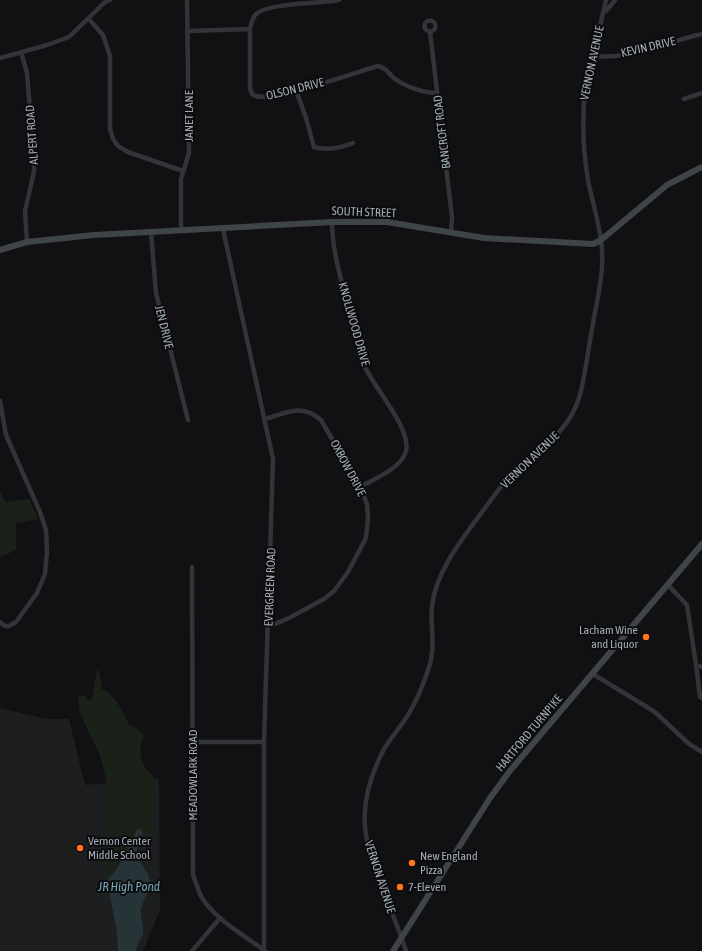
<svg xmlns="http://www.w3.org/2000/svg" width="702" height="951" font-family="'Asap Condensed',sans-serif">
<rect width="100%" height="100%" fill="#111113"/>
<path fill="#1d1e20" d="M0,708L46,719H69L85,785L159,778L160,910L143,951H0Z"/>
<g fill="#1a2119">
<path d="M0,491L5,502L29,499L38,519L16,523V550L0,557Z"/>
<path d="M97,670L99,671L102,689L110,694L121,708L129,725L139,730L144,736C137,749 140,767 153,775L154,779L155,794L152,820L154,831L144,852V858L150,870L149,875C144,866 135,860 137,849C138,844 141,839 143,834L136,831C133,842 116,871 108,879V885L100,857L108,832L107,784L100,755L85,724L80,713L78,699L79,696L84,695L88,701L92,698Z"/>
</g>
<path fill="#263437" d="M137,829H141C146,837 137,844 137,852C138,865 150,870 150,883C150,892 143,900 141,909C140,917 144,926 143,934C141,940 137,943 136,951H118L117,933L108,885V879L113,874L119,865L132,842Z"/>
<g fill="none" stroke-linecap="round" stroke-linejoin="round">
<g stroke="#323438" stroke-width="4.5">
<path d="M339,0C320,4 268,2 255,15C252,20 251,24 250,29V87C251,92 251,95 256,96C274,102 356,72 378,66C388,68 388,74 395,79C406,87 424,93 437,93"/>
<path d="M603,13L607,10L615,0"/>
<path d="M89,19L103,35L110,56V129L113,139L118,146L128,152L183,171"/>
<circle cx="430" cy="26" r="5.5"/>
<path d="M188,31L250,29"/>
<path d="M430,32L452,217L451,233"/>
<path d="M21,52L27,73L34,159V172L25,211L27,242"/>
<path d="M593,56C630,60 666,42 702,34"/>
<path d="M0,58L47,45L69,37L105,2L110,0"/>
<path d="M296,90L306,118L314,147C327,151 340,148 353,143"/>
<path d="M684,99L702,93"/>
<path d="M332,222C332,255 344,288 352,320C356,336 359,353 365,367C375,389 411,428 406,451C402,468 374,479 360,487"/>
<path d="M223,229L273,459L264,742V951"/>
<path d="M181,231V179L189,153V145L187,0"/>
<path d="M151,232L156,293L188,420"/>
<path d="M0,401L6,435L40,512L46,530L47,552L45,574L37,593L16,622L9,626H5L0,622"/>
<path d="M265,419C287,413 301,403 321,420L360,487L367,504L368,518L366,538L348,572L334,591L324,599L289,618L275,624L269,625"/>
<path d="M192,567L193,875C196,882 198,891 202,898C217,921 244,935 265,951"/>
<path d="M668,585L687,605L696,665L702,667"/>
<path d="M696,665L700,697L702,698"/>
<path d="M593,674L655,712L689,744L702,752"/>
<path d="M192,742H264"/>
<path d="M192,951L220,918"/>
<path d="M406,951C398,926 387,901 378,876C372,860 366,843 365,826C363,802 371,775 382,753C389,739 400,728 408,715C417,700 424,683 429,667C436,647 430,627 432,606C436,569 466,534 488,504C495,494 503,484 511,475C537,447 566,438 579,398C585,378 588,350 592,329C596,304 604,275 602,250C601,228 592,202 588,180C583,151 582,121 585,91L606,0"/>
</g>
<g stroke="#3f4448" stroke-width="6">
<path d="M0,250L27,242L94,235L332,222H387L484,238L593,244L601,240L667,185L702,167"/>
<path d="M393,951L490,798L509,772L702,544"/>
</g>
</g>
<g fill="#ff761d" stroke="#0c0c0e" stroke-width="1.5">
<circle cx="646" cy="637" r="4"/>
<circle cx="80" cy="848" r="4"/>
<circle cx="412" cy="863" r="4"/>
<circle cx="400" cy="887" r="4"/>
</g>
<g text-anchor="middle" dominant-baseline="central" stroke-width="4" stroke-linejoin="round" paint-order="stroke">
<g font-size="12" fill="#a1acb5" stroke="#0c0c0e">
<text transform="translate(648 47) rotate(-13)">KEVIN DRIVE</text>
<text transform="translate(592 63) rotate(-78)">VERNON AVENUE</text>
<text transform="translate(295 89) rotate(-14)">OLSON DRIVE</text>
<text transform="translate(189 116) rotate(-90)">JANET LANE</text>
<text transform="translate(442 132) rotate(-97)">BANCROFT ROAD</text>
<text transform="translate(32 135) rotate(-94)">ALPERT ROAD</text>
<text transform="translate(364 212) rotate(2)">SOUTH STREET</text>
<text transform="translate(354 324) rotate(74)">KNOLLWOOD DRIVE</text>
<text transform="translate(164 327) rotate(76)">JEN DRIVE</text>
<text transform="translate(530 460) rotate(-44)">VERNON AVENUE</text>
<text transform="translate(348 468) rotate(62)">OXBOW DRIVE</text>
<text transform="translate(270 587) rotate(-88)">EVERGREEN ROAD</text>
<text transform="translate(529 733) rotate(-50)">HARTFORD TURNPIKE</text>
<text transform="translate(193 775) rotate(-90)">MEADOWLARK ROAD</text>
<text transform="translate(380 877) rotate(72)">VERNON AVENUE</text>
</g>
<g font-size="12" fill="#a1acb5" stroke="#0c0c0e" text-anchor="start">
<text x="638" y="630" text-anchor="end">Lacham Wine<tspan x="638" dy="14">and Liquor</tspan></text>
<text x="88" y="841">Vernon Center<tspan x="88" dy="14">Middle School</tspan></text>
<text x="420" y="856">New England<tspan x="420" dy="14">Pizza</tspan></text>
<text x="408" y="887">7-Eleven</text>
</g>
<g font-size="13" font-style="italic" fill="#74a7b4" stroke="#0c0c0e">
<text x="129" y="886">JR High Pond</text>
</g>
</g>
</svg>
